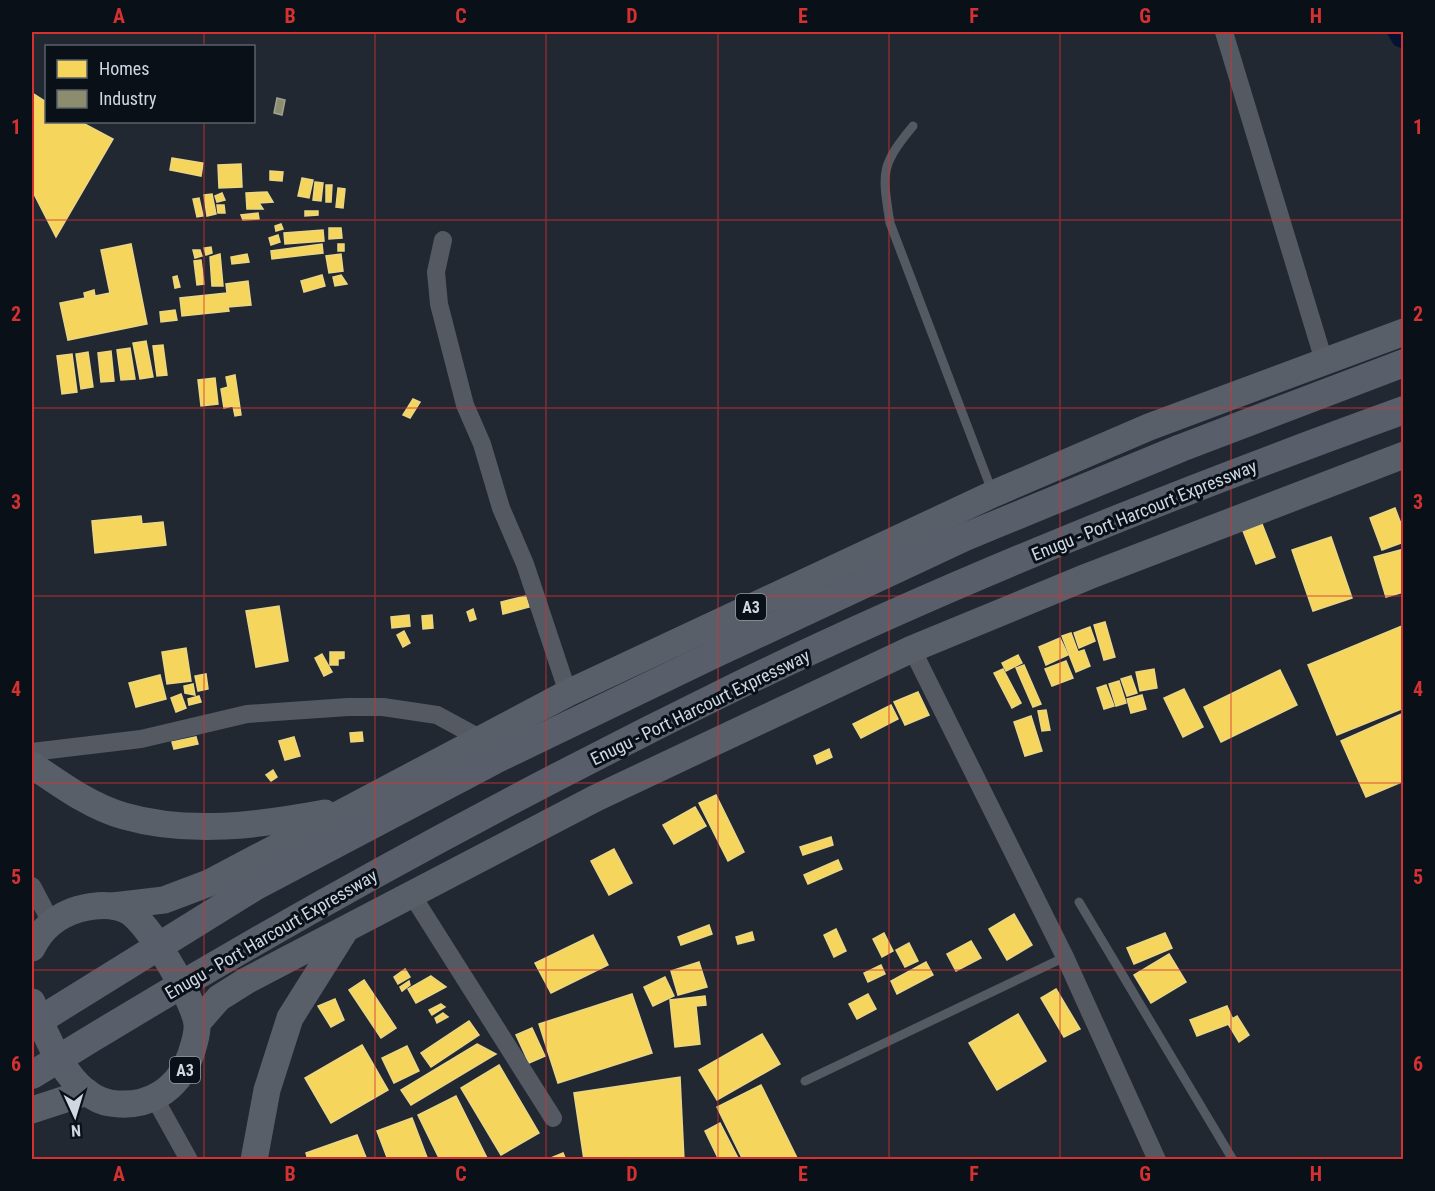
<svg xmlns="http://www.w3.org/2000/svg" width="1435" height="1191" font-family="'Roboto Condensed',sans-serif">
<rect width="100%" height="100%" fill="#222832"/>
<path fill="#031233" d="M1386,32H1403V49L1394,45Z"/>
<g fill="#f6d55c" stroke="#ead684" stroke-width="1.5">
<path d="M32,93L46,102V122H81L113,139L56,237L32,190Z"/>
<path d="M172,158L203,163L201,176L170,170Z"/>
<path d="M241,164L242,187L219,188L218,165Z"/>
<path d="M270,171L283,172L282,181L270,180Z"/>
<path d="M302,178L313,180L309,198L298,196Z"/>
<path d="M315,182L323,183L321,201L313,200Z"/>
<path d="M326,185H332L331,202H326Z"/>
<path d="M338,188L345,189L343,208L336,207Z"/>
<path d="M267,192L273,202L259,203L263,209H247L246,193Z"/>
<path d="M222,193L225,200L217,202L215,196Z"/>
<path d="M212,194L216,214L207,216L204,195Z"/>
<path d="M199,198L203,216L197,217L193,199Z"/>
<path d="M217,205H224L225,213H218Z"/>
<path d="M305,211H318V215L305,216Z"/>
<path d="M258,213L259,219L243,220L241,215Z"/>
<path d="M281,224L283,229L276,231L275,226Z"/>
<path d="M329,228H341L342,238L329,239Z"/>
<path d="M323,230L324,241L285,244L284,233Z"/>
<path d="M278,235L280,242L271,245L269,238Z"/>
<path d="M131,244L147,324L68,340L60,303L85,298L84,293L94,290L95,296L110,293L101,250Z"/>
<path d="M322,244L323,253L272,259L271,251Z"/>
<rect x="338" y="244" width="6" height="7"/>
<path d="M211,247L212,253L206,255L204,248Z"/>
<path d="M193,250H200L202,256L195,258Z"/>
<path d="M220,254L223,286H212L210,257Z"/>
<path d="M247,254L249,262L232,264L231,257Z"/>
<path d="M341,254L343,271L329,273L326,256Z"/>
<path d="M201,260L204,284L197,285L194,261Z"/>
<path d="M322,275L325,286L304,292L301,281Z"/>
<path d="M341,275L347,284L335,286L333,277Z"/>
<path d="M177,276L180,287L175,288L173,277Z"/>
<path d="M248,281L251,305L228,307L229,311L182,316L180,298L227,293L226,284Z"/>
<path d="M175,310L177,320L161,322L160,312Z"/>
<path d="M146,341L153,377L140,379L133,343Z"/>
<path d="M163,345L167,375L157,376L153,346Z"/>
<path d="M130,348L135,379L121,380L117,350Z"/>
<path d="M111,351L114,381L101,382L98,353Z"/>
<path d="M88,352L93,387L81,389L76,354Z"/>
<path d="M72,354L77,392L62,394L57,356Z"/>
<path d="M235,375L241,415L235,416L233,406L224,408L221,389L228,387L226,377Z"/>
<path d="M215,378L218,404L201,406L198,380Z"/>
<path d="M413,399L420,402L410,418L403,415Z"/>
<path d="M1395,508L1404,532V542L1382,550L1370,518Z"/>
<path d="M141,516L142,524L163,522L166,545L95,553L92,521Z"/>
<path d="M1262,524L1275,557L1256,564L1243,531Z"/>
<path d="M1331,537L1352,598L1313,611L1292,550Z"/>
<path d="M1404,549V592L1386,597L1374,557Z"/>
<path d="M526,596L529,607L503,614L501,602Z"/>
<path d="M279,606L288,661L256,667L246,611Z"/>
<path d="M473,609L476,619L470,621L467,612Z"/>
<path d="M409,615L410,626L392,628L391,617Z"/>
<path d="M432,615L433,628L423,629L422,616Z"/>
<path d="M1105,622L1115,657L1104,660L1094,625Z"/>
<path d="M1404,625V708L1337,735L1308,665Z"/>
<path d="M1090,627L1095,641L1079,648L1074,633Z"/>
<path d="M404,631L410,643L403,647L397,635Z"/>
<path d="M1071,633L1078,652L1084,650L1090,666L1076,672L1062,636Z"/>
<path d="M1060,638L1068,655L1046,665L1039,647Z"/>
<path d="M186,648L191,681L167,684L162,652Z"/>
<path d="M330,652H344V658L338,659V665H330Z"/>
<path d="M322,654L332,672L324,676L315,658Z"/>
<path d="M1018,655L1022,663L1006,671L1002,663Z"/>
<path d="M1066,661L1073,678L1052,686L1045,669Z"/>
<path d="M1024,665L1041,704L1033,707L1016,668Z"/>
<path d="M1003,669L1021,703L1012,708L994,673Z"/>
<path d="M1154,669L1157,688L1140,691L1136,672Z"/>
<path d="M1280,670L1297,705L1221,742L1204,707Z"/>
<path d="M206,674L208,689L198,691L195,676Z"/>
<path d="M160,675L166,699L136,707L129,683Z"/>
<path d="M1131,676L1137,693L1127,696L1121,679Z"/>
<path d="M1119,681L1126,703L1116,706L1109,684Z"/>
<path d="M193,684L195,695L185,693L184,686Z"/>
<path d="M1106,685L1114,706L1104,709L1097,688Z"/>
<path d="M1184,689L1203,727L1183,737L1164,698Z"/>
<path d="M918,692L929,715L905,725L894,702Z"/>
<path d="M181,694L186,708L176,712L171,698Z"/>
<path d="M1142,695L1146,709L1131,713L1127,699Z"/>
<path d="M199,696L201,702L189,705L188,699Z"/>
<path d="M891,705L898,719L861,738L853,724Z"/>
<path d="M1046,710L1050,730L1042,731L1038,711Z"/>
<path d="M1404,713V781L1366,797L1341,741Z"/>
<path d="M1031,716L1042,751L1025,756L1014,722Z"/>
<path d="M362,732L363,741L351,742L350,733Z"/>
<path d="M196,737L198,744L174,749L172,742Z"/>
<path d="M294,737L300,756L285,760L279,741Z"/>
<path d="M829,749L832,757L817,764L814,756Z"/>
<path d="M273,770L277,777L271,781L266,775Z"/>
<path d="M716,795L744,852L728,861L699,803Z"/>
<path d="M695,807L706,826L674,844L663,825Z"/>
<path d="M831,837L833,845L803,855L800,847Z"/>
<path d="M614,849L632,883L609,895L591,861Z"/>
<path d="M838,860L842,869L808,884L804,875Z"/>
<path d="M1014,914L1032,945L1007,960L989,929Z"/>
<path d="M709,925L712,934L681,945L678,937Z"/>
<path d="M836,929L846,951L834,957L824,935Z"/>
<path d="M752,932L754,940L738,944L736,937Z"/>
<path d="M884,933L893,951L882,957L873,939Z"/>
<path d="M1165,933L1172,948L1134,964L1127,948Z"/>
<path d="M593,935L608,965L551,993L535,963Z"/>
<path d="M971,941L981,958L956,971L947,954Z"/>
<path d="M909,943L918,961L905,967L896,950Z"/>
<path d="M1169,954L1186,982L1151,1003L1134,975Z"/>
<path d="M699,962L707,987L678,995L671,971Z"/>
<path d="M926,962L933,975L897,994L891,981Z"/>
<path d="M881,965L885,974L868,982L864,973Z"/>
<path d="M405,969L410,977L398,984L394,977Z"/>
<path d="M431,976L446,987L416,1003L408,989Z"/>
<path d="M665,977L674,996L653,1006L644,987Z"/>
<path d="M364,980L396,1028L381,1038L349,990Z"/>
<path d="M409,981L410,985L402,991L400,987Z"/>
<path d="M1056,989L1080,1029L1064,1037L1041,998Z"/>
<path d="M632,994L652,1053L558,1083L539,1024Z"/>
<path d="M868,994L876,1009L857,1019L849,1004Z"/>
<path d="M705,996L706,1005L696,1006L700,1044L675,1047L670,1000Z"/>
<path d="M335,999L344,1020L331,1027L318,1006Z"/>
<path d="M441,1004L445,1007L432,1015L429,1010Z"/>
<path d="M1227,1006L1234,1022L1197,1036L1190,1020Z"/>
<path d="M443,1013L448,1017L437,1023L435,1018Z"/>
<path d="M1018,1014L1046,1061L997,1090L969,1043Z"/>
<path d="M1237,1016L1249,1035L1239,1042L1227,1022Z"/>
<path d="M469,1021L479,1035L431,1067L421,1053Z"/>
<path d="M532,1028L545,1056L529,1063L516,1035Z"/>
<path d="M762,1034L780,1064L717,1100L699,1070Z"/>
<path d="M477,1044L496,1054L411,1105L401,1090Z"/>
<path d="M362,1045L388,1090L331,1123L305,1078Z"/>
<path d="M407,1046L419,1071L394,1083L382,1058Z"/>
<path d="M499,1065L539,1133L501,1155L461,1088Z"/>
<path d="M680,1077L684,1160H584L574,1093Z"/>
<path d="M761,1085L798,1160H743L717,1107Z"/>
<path d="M456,1096L488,1160H440L418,1115Z"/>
<path d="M412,1118L428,1160H388L377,1131Z"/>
<path d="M720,1123L739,1160H719L705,1131Z"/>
<path d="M357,1135L367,1160H308L306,1153Z"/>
<path d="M563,1153L566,1160H546Z"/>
</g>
<path fill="#8c8c6e" stroke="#a0a291" stroke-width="1.5" d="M277,98L285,100L282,115L274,113Z"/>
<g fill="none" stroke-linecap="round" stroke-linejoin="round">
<g stroke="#545962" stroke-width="9">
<path d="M913,126C880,166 882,172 890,223L992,491"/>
<path d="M1079,902L1233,1160"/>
<path d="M805,1081L1065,957"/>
</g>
<g stroke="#545962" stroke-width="18">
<path d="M1224,32L1324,361"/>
<path d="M443,240L436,272L439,304L465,405L482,444L501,508L525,564L568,693"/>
<path d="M912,649L1065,957L1157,1160"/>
<path d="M32,752L141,739L247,714L348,707H383L437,715L483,740"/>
<path d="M32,886L51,922"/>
<path d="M412,895L553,1118"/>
<path d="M154,1097L189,1160"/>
</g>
<g stroke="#595f69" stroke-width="27">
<path d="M32,765C60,784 91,807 124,816C190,835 260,825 325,813"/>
<path d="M113,906L164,900L209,883L568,693L993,494L1149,427L1404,332"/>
<path d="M32,948C41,929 58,915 79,909C95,905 113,903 128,911C149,923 193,999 197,1023C198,1032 194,1045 191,1054C178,1090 148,1109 110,1103C69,1096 45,1034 32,1002"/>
<path d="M197,1023L219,998L246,981L596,798L912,649L1089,576L1404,455"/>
<path d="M32,1110L87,1092"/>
<path d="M254,1160L267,1090L290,1018L344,932"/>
</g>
<g stroke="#585f6a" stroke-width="28">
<path d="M32,1025L256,886L495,760L717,653L965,537L1181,448L1404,363"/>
<path d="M32,1075C260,934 496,804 737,686C953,581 1178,492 1404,410"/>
</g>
</g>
<path fill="none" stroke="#d63131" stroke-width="1.5" stroke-opacity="0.55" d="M204,32V46M375,32V1160M546,32V1160M718,32V1160M889,32V1160M1060,32V1160M1231,32V1160M204,122V1160M32,220H1404M32,408H1404M32,596H1404M32,783H1404M32,970H1404"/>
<g text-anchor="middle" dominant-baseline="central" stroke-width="6" stroke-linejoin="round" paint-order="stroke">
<g fill="#0a1018" stroke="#939ba5" stroke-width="1.5">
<rect x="736" y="594" width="30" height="26" rx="4.5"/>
<rect x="170" y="1057" width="30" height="26" rx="4.5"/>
</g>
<g font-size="16" font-weight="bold" fill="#ced7e2">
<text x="751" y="607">A3</text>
<text x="185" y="1070">A3</text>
</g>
<g font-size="18" fill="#ced7e2" stroke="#0a1018">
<text transform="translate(1144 510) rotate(-22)">Enugu - Port Harcourt Expressway</text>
<text transform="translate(700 707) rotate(-26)">Enugu - Port Harcourt Expressway</text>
<text transform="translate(271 934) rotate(-30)">Enugu - Port Harcourt Expressway</text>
</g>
</g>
<rect width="1435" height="1191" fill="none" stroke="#0a1018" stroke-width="66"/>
<rect x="45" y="45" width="210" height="78" fill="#0a1018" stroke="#586069" stroke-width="1.5"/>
<rect x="57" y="60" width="30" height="18" fill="#f6d55c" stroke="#586069" stroke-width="1.5"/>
<text x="99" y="75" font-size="18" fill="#ced7e2">Homes</text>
<rect x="57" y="90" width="30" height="18" fill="#8c8c6e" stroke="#586069" stroke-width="1.5"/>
<text x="99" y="105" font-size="18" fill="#ced7e2">Industry</text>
<g transform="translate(75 1116) rotate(176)" stroke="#0a1018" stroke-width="4.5" paint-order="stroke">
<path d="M0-4.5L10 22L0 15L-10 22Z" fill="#ced7e2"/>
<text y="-9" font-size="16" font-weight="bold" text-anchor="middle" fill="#ced7e2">N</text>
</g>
<rect x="33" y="33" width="1369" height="1125" fill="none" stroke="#d63131" stroke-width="2"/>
<g font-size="20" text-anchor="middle" font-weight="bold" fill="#d63131">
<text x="119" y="23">A</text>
<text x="290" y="23">B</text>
<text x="461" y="23">C</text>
<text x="632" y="23">D</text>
<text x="803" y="23">E</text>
<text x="974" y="23">F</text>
<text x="1145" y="23">G</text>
<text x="1316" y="23">H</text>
<text x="16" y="134">1</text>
<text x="1418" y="134">1</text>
<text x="16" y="321">2</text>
<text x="1418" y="321">2</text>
<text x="16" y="509">3</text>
<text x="1418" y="509">3</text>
<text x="16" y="696">4</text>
<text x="1418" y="696">4</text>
<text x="16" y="884">5</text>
<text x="1418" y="884">5</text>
<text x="16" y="1071">6</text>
<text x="1418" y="1071">6</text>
<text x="119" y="1181">A</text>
<text x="290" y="1181">B</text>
<text x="461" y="1181">C</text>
<text x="632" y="1181">D</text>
<text x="803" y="1181">E</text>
<text x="974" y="1181">F</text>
<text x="1145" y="1181">G</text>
<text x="1316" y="1181">H</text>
</g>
</svg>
